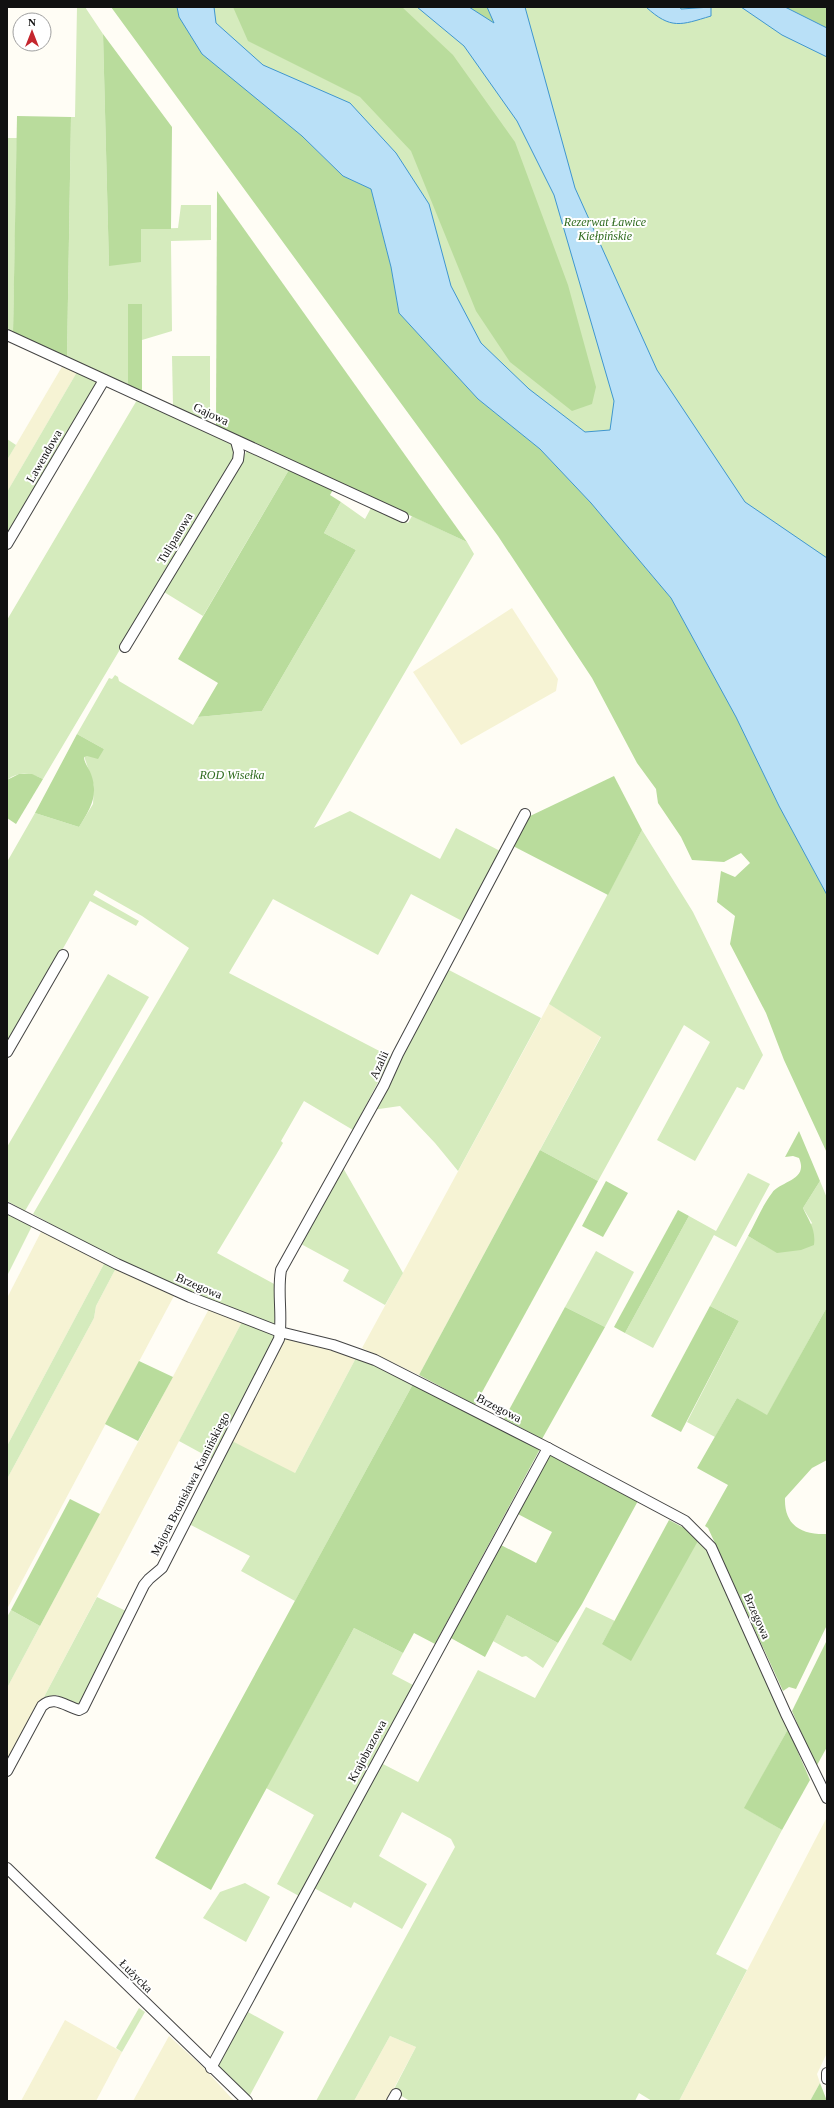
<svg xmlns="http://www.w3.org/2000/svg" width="834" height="2108" font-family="Georgia,serif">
<rect width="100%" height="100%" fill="#fffdf5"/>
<g fill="#f6f3d4">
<path d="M63,365L77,372L7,492V460Z"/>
<path d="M512,608L558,679L556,691L461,745L413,672Z"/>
<path d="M549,1004L601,1036L419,1375L362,1348Z"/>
<path d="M42,1230L105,1262L7,1446V1298Z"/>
<path d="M116,1268L175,1294L7,1609V1479L94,1318L96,1306Z"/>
<path d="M210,1307L243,1320L7,1767V1688Z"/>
<path d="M285,1337L357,1356L251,1556L232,1441Z"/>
<path d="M827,1817V2053L817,2074L820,2083L810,2101H679Z"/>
<path d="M65,2020L122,2052L96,2101H21Z"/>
<path d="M169,2036L204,2068L234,2101H133Z"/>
<path d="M390,2036L416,2047L387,2101H354Z"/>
</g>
<g fill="#d5ebbd">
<path d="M77,7H85L103,34L109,265L141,229L178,228L181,205H211V240L171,241L172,331L142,340V305L128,386L67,358L71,117H75Z"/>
<path d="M208,7H827V919L442,382L265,129Z"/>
<path d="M7,138H17L13,333L7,330Z"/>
<path d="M172,356H210V419L207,421L173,406Z"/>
<path d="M77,372L97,382L7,536V492Z"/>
<path d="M137,400L233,445L235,452V456L43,779C30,773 19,771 7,780V620Z"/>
<path d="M7,439L16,445L7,460Z"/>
<path d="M248,449L290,468L203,616L164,592Z"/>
<path d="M341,502L365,519L372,506L408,523L412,516L467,542L474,554L314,828L350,811L440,859L456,828L502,852L464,922L411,894L378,955L273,899L229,973L391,1057L353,1130L304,1101L281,1141L283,1143L276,1155L217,1253L276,1285L275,1325L245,1315L125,1265L33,1214L189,948L142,916L96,890L93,895L139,921L136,926L90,901L7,1047V862L35,813L79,827L93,804L94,786L84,756L104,749L77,734L109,678L112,679L115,675L118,677L119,681L193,725L198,717L262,711L356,550L324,533Z"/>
<path d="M642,830L693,912L763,1055L744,1090L737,1087L695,1161L657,1140L710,1042L684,1025L598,1181L540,1150L601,1037L549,1004Z"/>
<path d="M447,969L541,1018L458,1171L435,1143L400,1106L372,1110Z"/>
<path d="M108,974L149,997L25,1211L7,1201V1147Z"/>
<path d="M342,1166L403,1273L385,1305L343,1281L349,1270L301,1244Z"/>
<path d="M748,1173L770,1184L736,1247L714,1235L653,1348L625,1333L689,1216L716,1231Z"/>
<path d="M820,1181L827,1198V1307L767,1416L737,1398L715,1437L687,1422L739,1321L710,1306L748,1236C789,1260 782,1257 812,1223L803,1208Z"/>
<path d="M7,1213L32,1226L7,1276Z"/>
<path d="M596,1251L634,1272L605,1327L565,1307Z"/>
<path d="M105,1262L116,1268L96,1306L94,1318L7,1479V1446Z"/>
<path d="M243,1320L274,1333L275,1338L212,1459L179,1441Z"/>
<path d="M357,1356L413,1384L295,1601L241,1571L250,1556L189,1524L232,1441L295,1473Z"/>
<path d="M699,1539L706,1547L788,1729L745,1808L782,1830L716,1954L747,1970L679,2101H652L639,2093L635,2101H410L393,2091L416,2047L390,2036L354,2101H316L455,1847L451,1839L402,1812L379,1856L427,1884L402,1929L354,1902L351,1908L314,1888L381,1763L418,1782L478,1670L535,1698L586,1607L615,1621L602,1644Z"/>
<path d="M97,1597L126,1611L80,1704H72L57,1695L44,1697Z"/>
<path d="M11,1610L40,1626L7,1688V1617Z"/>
<path d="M507,1615L558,1643L543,1668L526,1656L522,1657L493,1641Z"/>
<path d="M354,1628L403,1653L392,1674L413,1685L299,1896L277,1884L314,1815L266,1788Z"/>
<path d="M245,1883L270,1897L246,1942L203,1918L220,1892Z"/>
<path d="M139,2008L145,2012L122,2052L116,2048Z"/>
<path d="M248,2012L284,2032L249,2097L218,2066Z"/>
</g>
<g fill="#b9dc9c">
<path d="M111,7H177L179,17L343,176L371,189L391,267L399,313L478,399L540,449L591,503L671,598L736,717L779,806L827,895V1153L784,1060L766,1013L730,944L735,916L717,902L721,871L735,877L750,863L741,853L724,862L692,860L681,837L658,803L656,789L637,763L592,678L498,536Z"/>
<path d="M233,7H402L453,55L515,142L568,285L596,387L592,404L572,411L510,362L476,311L411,151L360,97L248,41Z"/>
<path d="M469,7H487L495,24Z"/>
<path d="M785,7H827V28Z"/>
<path d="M103,34L172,127L171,229H141V262L109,266Z"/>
<path d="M17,116L71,117L67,358L13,333Z"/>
<path d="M217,191L467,542L216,425Z"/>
<path d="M128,304H142V393L128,386Z"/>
<path d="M290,468L334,488L330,495L341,502L324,533L356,550L262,711L198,717L218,683L178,659Z"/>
<path d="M77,734L104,749L98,759L87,756L84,757C84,763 89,768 91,774C99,796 90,809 79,827L35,813Z"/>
<path d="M19,774H32L43,779L16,824L7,818V780Z"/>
<path d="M614,776L642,830L608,895L513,846L528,817Z"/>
<path d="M799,1131L820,1181L803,1208C809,1221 816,1229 814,1245L801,1250L777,1253L748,1236C756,1222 762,1206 772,1193C780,1181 809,1181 799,1158L793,1156L785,1157Z"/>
<path d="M540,1150L598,1181L475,1405L419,1375Z"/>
<path d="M606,1181L628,1193L603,1237L582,1226Z"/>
<path d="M678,1210L689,1216L625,1333L614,1327Z"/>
<path d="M710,1306L739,1321L681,1432L651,1416Z"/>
<path d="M565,1307L605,1327L542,1439L504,1419Z"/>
<path d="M827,1307V1460L812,1468L785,1498C784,1525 801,1535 827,1534V1625L796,1689L789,1687L783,1691L708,1528L705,1526L728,1485L697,1468L737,1398L767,1415Z"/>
<path d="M139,1361L173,1377L138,1441L105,1424Z"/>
<path d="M413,1384L541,1447L435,1644L414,1633L403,1653L354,1628L211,1890L155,1858Z"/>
<path d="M549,1451L639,1499L582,1604L558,1643L507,1615L485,1657L449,1637L499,1544L536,1563L552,1532L516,1513Z"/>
<path d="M70,1499L100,1514L40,1626L11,1610Z"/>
<path d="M669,1520L690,1531L699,1539L631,1661L602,1644Z"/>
<path d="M827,1640V1747L816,1767L792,1711Z"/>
<path d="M788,1729L810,1780L782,1830L744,1808Z"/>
<path d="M820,2083L827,2101H810Z"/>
</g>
<g fill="#b9e0f7" stroke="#3f96cf">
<path d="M177,7H214L216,23L263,65L350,103L396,153L429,204L451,286L481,343L529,389L585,432L610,430L614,401L554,195L517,121L464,46L417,7H469L494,23L487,7H525L575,188L657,370L745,502L827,558V895L779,806L736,717L671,598L591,503L540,449L478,399L399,313L391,267L371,189L343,176L302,136L202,54L179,17Z"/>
<path d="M646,7H680L681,9L711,7V16C681,25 671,30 646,7Z"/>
<path d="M741,7H785L827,28V57L782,35Z"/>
</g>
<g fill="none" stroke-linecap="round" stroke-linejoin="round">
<defs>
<g id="minor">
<path d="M7,335L403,517"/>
<path d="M7,544L104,380"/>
<path d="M125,647L238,460L239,452L236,441"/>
<path d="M7,1052L63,955"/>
<path d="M7,1208L117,1264L190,1297L280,1332L333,1345L375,1360L548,1448L685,1521L711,1547L786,1714L827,1798"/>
<path d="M7,1771L42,1706C54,1695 65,1706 79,1710L83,1708L144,1585L149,1579L162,1568L279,1339C283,1316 277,1293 281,1270L384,1085L398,1054L525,814"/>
<path d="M7,1868L247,2101"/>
<path d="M211,2068L548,1448"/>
<path d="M827,2073V2079"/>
<path d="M392,2101L396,2094"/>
</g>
</defs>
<use href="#minor" stroke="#444" stroke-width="12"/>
<use href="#minor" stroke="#fff" stroke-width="10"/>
</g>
<g text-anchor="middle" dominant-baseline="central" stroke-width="4" stroke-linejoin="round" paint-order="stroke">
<g font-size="12" font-style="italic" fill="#2f6b1f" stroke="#fff">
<text x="605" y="222">Rezerwat Ławice<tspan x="605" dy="14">Kiełpińskie</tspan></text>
<text x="232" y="775">ROD Wisełka</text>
</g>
<g font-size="12" fill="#111" stroke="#fff">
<text transform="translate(211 414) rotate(25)">Gajowa</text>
<text transform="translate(44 456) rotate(-60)">Lawendowa</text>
<text transform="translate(175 538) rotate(-59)">Tulipanowa</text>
<text transform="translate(379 1065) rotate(-66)">Azalii</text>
<text transform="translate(199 1286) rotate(23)">Brzegowa</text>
<text transform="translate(499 1408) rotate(27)">Brzegowa</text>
<text transform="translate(190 1484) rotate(-63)">Majora Bronisława Kamińskiego</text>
<text transform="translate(757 1616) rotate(66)">Brzegowa</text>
<text transform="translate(367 1751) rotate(-62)">Krajobrazowa</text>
<text transform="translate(136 1976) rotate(45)">Łużycka</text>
</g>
</g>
<rect width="834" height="2108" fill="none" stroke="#111111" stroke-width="16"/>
<g transform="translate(32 32)"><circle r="19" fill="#ffffff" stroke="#a0a0a0"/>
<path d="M0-3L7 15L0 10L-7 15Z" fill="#c4262e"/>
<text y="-6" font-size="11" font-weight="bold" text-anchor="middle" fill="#111111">N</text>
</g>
</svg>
